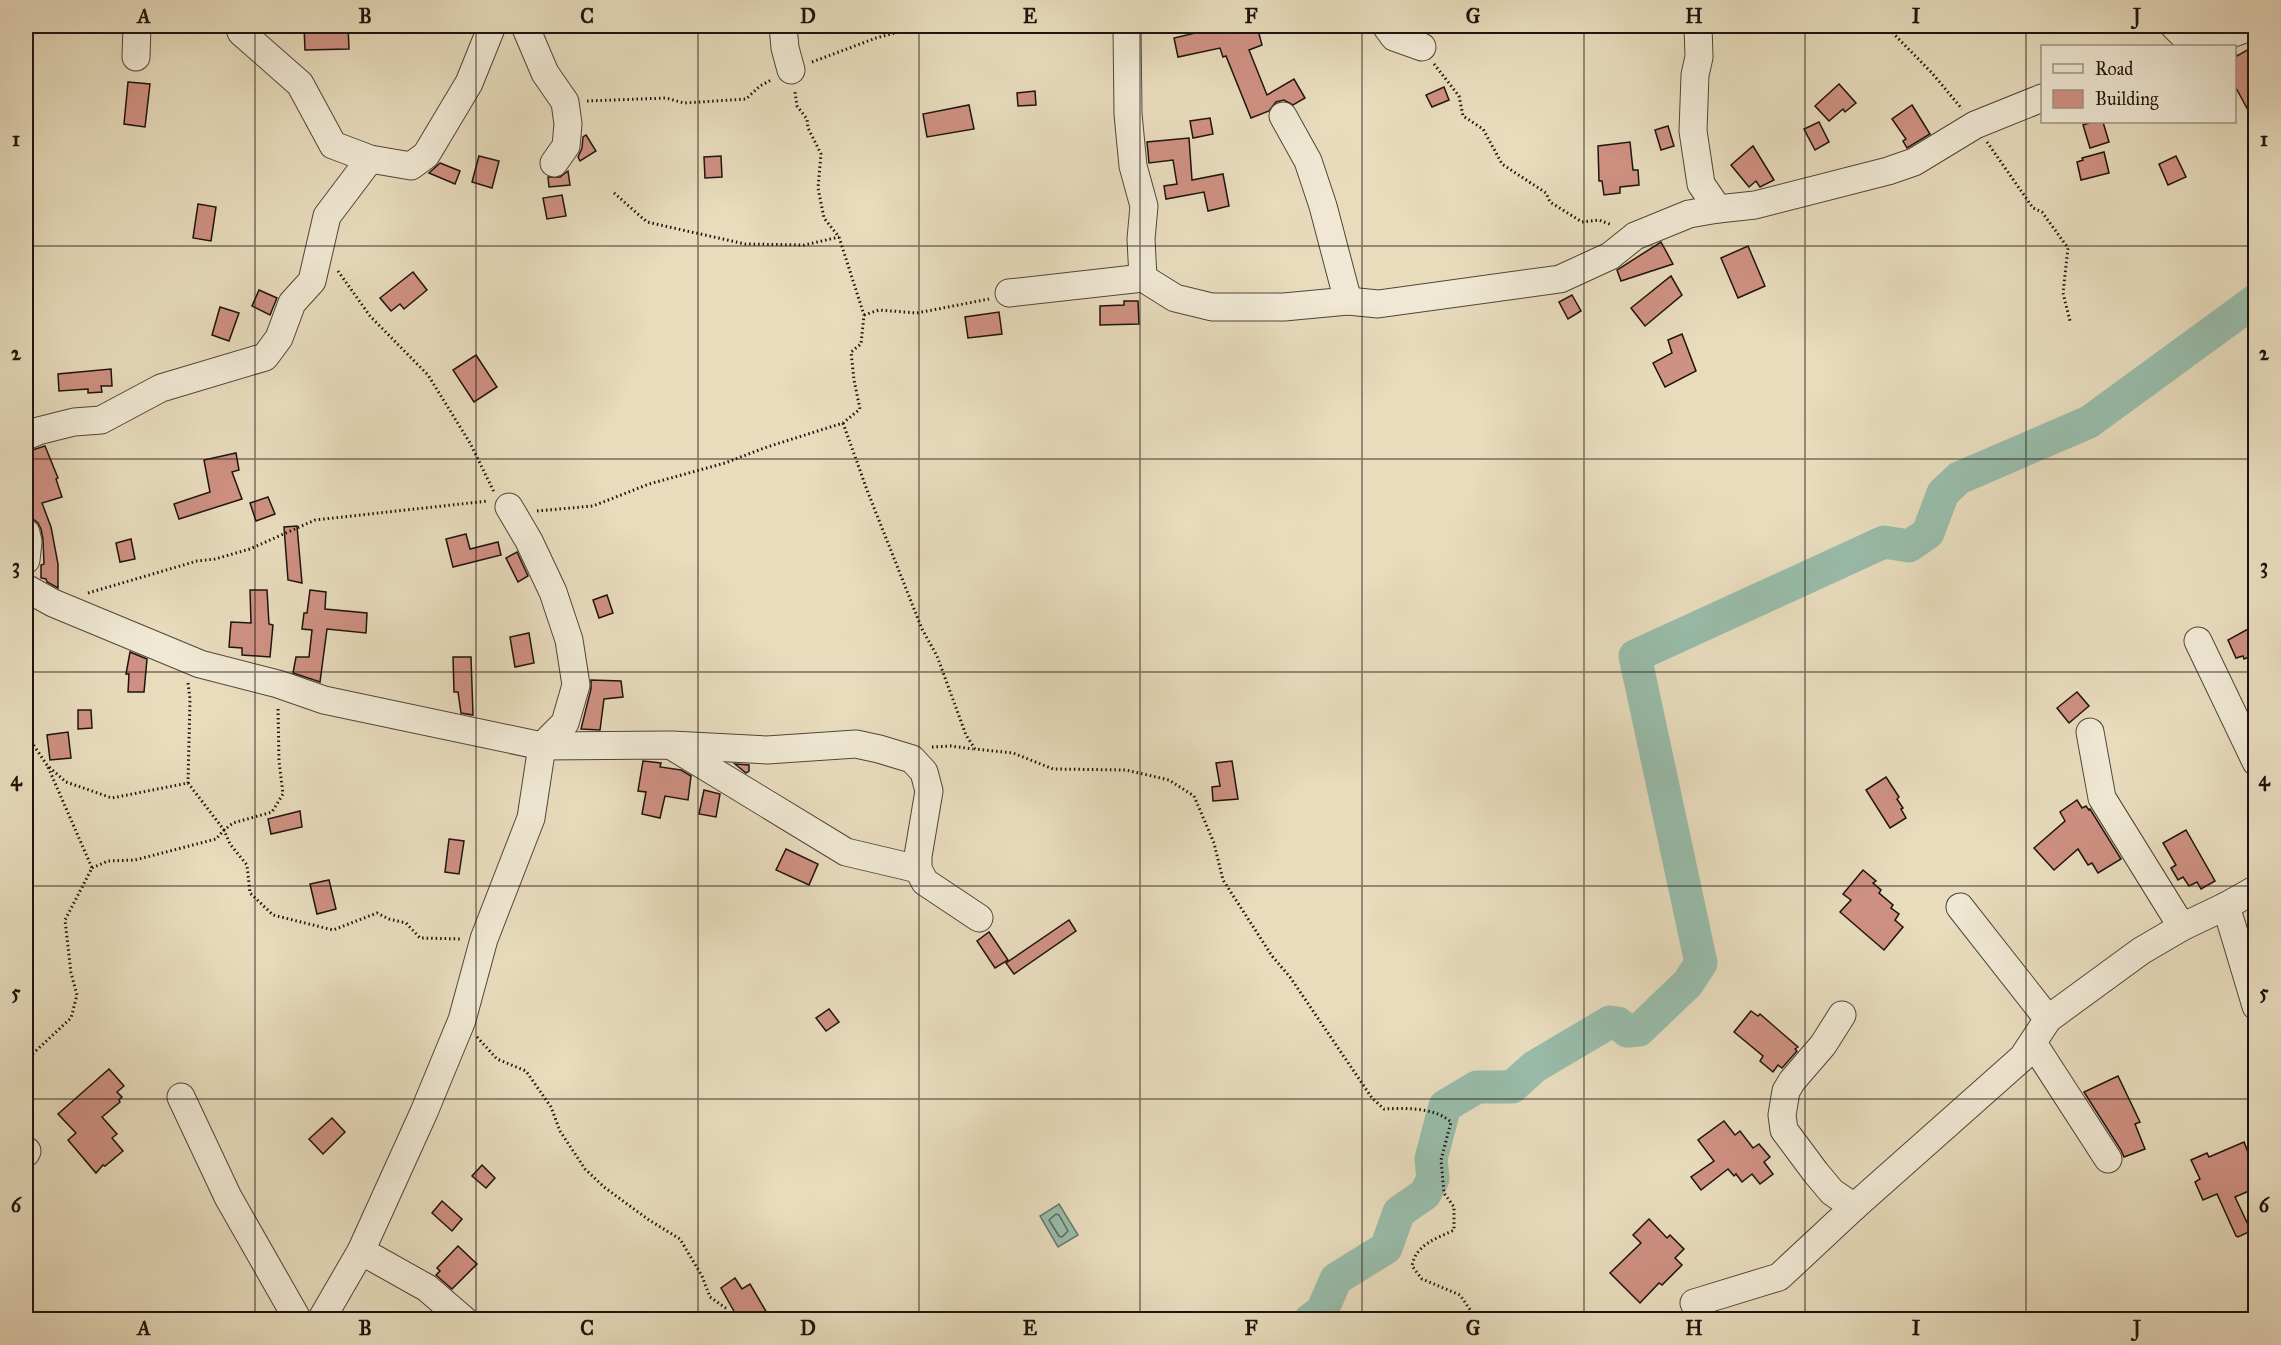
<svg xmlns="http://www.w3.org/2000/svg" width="2281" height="1345" font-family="'IM FELL Great Primer',serif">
<rect width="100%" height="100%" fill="#e8dcbd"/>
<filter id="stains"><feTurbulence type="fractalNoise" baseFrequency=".00333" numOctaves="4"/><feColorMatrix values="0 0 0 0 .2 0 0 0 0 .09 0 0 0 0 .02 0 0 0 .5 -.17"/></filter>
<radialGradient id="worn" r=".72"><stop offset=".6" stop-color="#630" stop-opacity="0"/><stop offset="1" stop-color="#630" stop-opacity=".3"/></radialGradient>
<path fill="#98bcaa" stroke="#67786c" stroke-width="1.5" d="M1059,1204L1078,1235L1058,1247L1040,1216Z"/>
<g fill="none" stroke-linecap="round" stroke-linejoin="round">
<path stroke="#5b685c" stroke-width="1.5" d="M1056,1214L1059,1215L1068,1231L1062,1237L1059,1236L1049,1220Z"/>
<path stroke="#98bcaa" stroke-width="33" d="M1310,1320L1322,1311L1336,1279L1386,1248L1399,1212L1425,1194L1433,1179L1431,1159L1445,1106L1477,1087H1512L1534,1067L1610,1022L1618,1023L1627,1031L1639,1030L1688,983L1701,963L1635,656L1884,542L1909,546L1928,533L1943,493L1959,478L2089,422L2256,300"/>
</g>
<g fill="#cf9183" stroke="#1e130e" stroke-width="1.5">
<path d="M304,26H348L349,49L305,50Z"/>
<path d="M1211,26H1257L1262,45L1249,50L1267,95L1294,79L1305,98L1293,105L1284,100L1276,102L1269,111L1251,118L1226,56L1223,57L1220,48L1178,57L1174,38L1212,29Z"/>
<path d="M2256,45V74L2249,78L2256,91V125L2235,86V51L2237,56Z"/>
<path d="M128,82L150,84L145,127L124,124Z"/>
<path d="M1839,84L1856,103L1845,112L1843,109L1829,121L1815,106Z"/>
<path d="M1444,87L1449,100L1432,107L1426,95Z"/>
<path d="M1035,91L1036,105L1018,106L1017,93Z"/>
<path d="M969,105L974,129L927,137L923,114Z"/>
<path d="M1912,105L1930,134L1907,148L1903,141L1906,139L1892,119Z"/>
<path d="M1210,118L1213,134L1193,138L1190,121Z"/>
<path d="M1819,122L1829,142L1815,150L1804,129Z"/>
<path d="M2092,122H2103L2109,142L2090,148L2083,125Z"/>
<path d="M1668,126L1674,146L1661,150L1655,130Z"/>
<path d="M586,135L596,151L580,161L578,157L582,148L583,137Z"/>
<path d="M1189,138L1192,180L1223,174L1229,206L1208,211L1204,192L1166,199L1164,186L1177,184L1173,160L1149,163L1147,142Z"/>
<path d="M1630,142L1633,170H1638L1639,185L1620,187V193L1604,195L1602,181H1599L1598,146Z"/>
<path d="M1753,146L1774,180L1760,187L1756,181L1749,187L1731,165Z"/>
<path d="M2104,152L2109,173L2081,180L2077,162L2083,160L2082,158Z"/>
<path d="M479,156L499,161L492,188L472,182Z"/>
<path d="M721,156L722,177L705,178L704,157Z"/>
<path d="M2176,156L2186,177L2168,185L2159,164Z"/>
<path d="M440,163L460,171L455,184L429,173Z"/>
<path d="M568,171L570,185L549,187L548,177H560Z"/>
<path d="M562,195L566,216L547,219L543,198Z"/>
<path d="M198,204L216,207L211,241L193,238Z"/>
<path d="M1661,242L1673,264L1621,281L1617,270Z"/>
<path d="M1748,246L1765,286L1738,298L1721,258Z"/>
<path d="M413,272L427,290L404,309L400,304L391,311L380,298Z"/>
<path d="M1671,276L1682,295L1645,326L1631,308Z"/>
<path d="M259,290L277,298L270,315L252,306Z"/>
<path d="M1572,295L1581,311L1568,319L1559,302Z"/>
<path d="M1124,301H1138L1139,324L1100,325V306L1124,305Z"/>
<path d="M220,307L239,313L229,341L212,335Z"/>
<path d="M999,312L1002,334L968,338L965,317Z"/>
<path d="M1682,334L1696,371L1665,387L1653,363L1672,353L1668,340Z"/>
<path d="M476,355L497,387L474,402L453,370Z"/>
<path d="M111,369L112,386H101L102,392L88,393V389L59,391L58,374Z"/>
<path d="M45,446L58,478L56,479L62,497L42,503L51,527L58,564V588L47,582L46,579L41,578V565L44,564L43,539L41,529L38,523L32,518L26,502V452Z"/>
<path d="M236,453L239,470L232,472L242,499L179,519L174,504L210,492L204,460Z"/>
<path d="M268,497L275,514L256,521L250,503Z"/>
<path d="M297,526L302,583L288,580L284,527Z"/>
<path d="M466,534L470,549L498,542L501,555L453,567L446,539Z"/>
<path d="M131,539L135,559L120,562L116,543Z"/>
<path d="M517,552L528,576L518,582L506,558Z"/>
<path d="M250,590H267L269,624L273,625L270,657L242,655V648L229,647L231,622L251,623Z"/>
<path d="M310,590L326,592L325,609L367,613L366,633L327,629L320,682L293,673L296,657H309L312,630L302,629L304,613H307Z"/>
<path d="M607,595L613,613L599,618L593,600Z"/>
<path d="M2248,629L2256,644V654L2244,659L2243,656L2236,658L2228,640Z"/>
<path d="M529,633L534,663L515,667L510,637Z"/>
<path d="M130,652L147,659L144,692H128L129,674H126Z"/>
<path d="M453,657H471L473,715L461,713L458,692H454Z"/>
<path d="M591,680L621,681L623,697L604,699L600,730L581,729L591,689Z"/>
<path d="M2077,692L2089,706L2069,723L2057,708Z"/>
<path d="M78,710H91L92,728L78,729Z"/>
<path d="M68,732L71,758L50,760L47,735Z"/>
<path d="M643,761L661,763L660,767L681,770L691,776L688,800L665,796L660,818L642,814L646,792L638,791Z"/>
<path d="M1232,761L1238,799L1213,801L1212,787L1220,786L1216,763Z"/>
<path d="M735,764L749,765V771L746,773Z"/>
<path d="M1886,777L1899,797L1897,799L1903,808L1901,809L1906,818L1890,828L1866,790Z"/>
<path d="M704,790L720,794L716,817L699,814Z"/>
<path d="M2077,800L2082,808L2086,806L2089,810L2090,809L2121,859L2098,873L2092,863L2088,865L2078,849L2054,870L2034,848L2065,821L2060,812Z"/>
<path d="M300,811L302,827L271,834L268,819Z"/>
<path d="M2186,830L2215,881L2201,889L2197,882L2189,886L2183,877L2178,880L2171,868L2176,865L2163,843Z"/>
<path d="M449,839L464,841L459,874L445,872Z"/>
<path d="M786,849L818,864L809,885L776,870Z"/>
<path d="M1863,870L1876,881L1873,883L1881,890L1879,893L1893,905L1891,908L1899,914L1895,920L1903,927L1884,950L1840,912L1851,900L1843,894Z"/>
<path d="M329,880L336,909L317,914L310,884Z"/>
<path d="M1069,920L1076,931L1014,974L1006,963Z"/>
<path d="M989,932L1008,960L995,968L977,941Z"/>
<path d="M829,1009L839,1022L826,1031L816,1018Z"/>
<path d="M1751,1011L1758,1016L1760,1014L1798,1047L1795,1049L1797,1051L1782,1068L1778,1065L1773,1072L1760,1061L1763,1056L1734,1032Z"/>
<path d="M109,1069L124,1086L117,1092L122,1097L119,1100L120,1102L102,1117L117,1134L112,1138L123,1151L105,1166L103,1165L96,1173L68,1140L76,1133L58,1114Z"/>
<path d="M2118,1076L2140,1122L2135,1124L2145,1149L2124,1157L2121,1150L2084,1092Z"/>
<path d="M332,1118L345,1132L323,1154L309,1139Z"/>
<path d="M1724,1121L1735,1135L1740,1131L1753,1148L1759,1144L1770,1157L1764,1162L1773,1174L1760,1184L1752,1174L1742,1182L1736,1174L1734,1176L1728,1169L1701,1190L1691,1177L1714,1161L1698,1140Z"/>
<path d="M2244,1142L2248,1152L2256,1149V1188L2235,1197L2251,1231L2238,1237L2236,1236L2217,1194L2203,1200L2195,1182L2200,1179L2191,1160L2207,1153L2209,1157Z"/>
<path d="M482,1165L495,1178L486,1188L472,1176Z"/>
<path d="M442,1201L462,1219L452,1231L432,1213Z"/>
<path d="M1649,1219L1667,1238L1670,1235L1684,1249L1675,1258L1682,1265L1662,1285L1659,1283L1640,1303L1610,1273L1641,1243L1633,1235Z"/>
<path d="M458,1246L477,1264L452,1289L436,1275L440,1271L437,1268Z"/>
<path d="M735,1278L742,1289L750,1284L771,1320H739L721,1288Z"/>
</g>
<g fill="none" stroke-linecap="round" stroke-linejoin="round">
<defs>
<g id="minor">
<path d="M239,26L241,32L300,84L333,145L370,159L411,166L426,155L469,83L492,26"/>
<path d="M525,26L545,73L565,102L568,124L566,146L554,163"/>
<path d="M783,26L785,48L791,70"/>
<path d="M1129,26L1127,28L1128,114L1133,166L1144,206L1141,239L1143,278L1175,298L1212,307H1284L1348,301L1378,304L1560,279L1610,256L1635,236L1689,214L1718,209L1755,205L1888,171L1914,162L1975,125L2042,98"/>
<path d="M1386,26L1394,37L1422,47"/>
<path d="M1698,26L1699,57L1695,75L1693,131L1701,184L1718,209"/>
<path d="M2174,26L2182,34L2200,45"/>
<path d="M2197,46L2253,26"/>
<path d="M136,57L137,26"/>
<path d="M1283,116L1308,161L1323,206L1348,301"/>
<path d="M1009,293L1143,278"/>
<path d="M26,436L38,431L74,422L101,420L161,388L265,357L279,338L292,303L312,281L327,216L370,159"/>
<path d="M26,533L28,542L26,560"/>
<path d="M26,588L53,603L200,664L278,684L324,700L542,746L672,745L767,750L856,744L879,749L912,759L924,772L929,791L918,856V869L925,882L979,918"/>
<path d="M2198,641L2256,762"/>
<path d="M2090,732L2102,798L2182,927"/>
<path d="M675,748L846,852L918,869"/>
<path d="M2226,906L2256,1006"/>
<path d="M1960,907L2048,1019"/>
<path d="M1842,1015L1823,1045L1792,1081L1786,1091L1782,1115L1784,1130L1816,1173L1832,1192L1854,1207"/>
<path d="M2033,1043L2108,1159"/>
<path d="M181,1097L228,1197L298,1320"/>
<path d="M26,1153L27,1151"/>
<path d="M361,1251L427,1288L464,1320"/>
<path d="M1694,1303L1779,1277L1854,1207L2023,1057L2048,1019L2141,951L2182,927L2226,906L2256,889"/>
<path d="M321,1320L361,1251L424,1112L462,1020L484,939L531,818L542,746L565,723L576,685L569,640L553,592L529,541L509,507"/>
</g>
</defs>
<use href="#minor" stroke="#50453a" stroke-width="29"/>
<g stroke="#1e130e" stroke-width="3" stroke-dasharray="1.5 3" stroke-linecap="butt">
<path d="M1886,26L1932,73L1962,109"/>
<path d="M1721,31L1743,26"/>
<path d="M1438,33L1447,26"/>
<path d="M812,62L876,38L921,26"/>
<path d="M1434,64L1459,96L1463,116L1483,129L1502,164L1546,193L1550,202L1582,222L1599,220L1612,225"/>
<path d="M587,101L666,98L684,103L746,99L760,86L771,80"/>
<path d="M1987,142L2033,208L2042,212L2068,248L2063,293L2070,321"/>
<path d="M614,193L647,222L745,244L804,245L839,237"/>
<path d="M338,271L370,316L428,375L470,443L494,492"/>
<path d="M864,315L879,310L917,313L989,299"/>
<path d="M843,423L867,490L922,629L937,656L966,735L975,749L1013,753L1053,769L1126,770L1169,780L1194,796L1214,843L1223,880L1272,956L1290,977L1372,1098L1384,1109C1405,1108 1434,1107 1451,1122L1441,1160L1444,1193L1454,1207V1230C1436,1239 1416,1244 1412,1266L1422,1279L1460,1295L1477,1320"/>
<path d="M537,511L593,506L649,484L725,463L767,447L843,423L860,409L854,380L851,352L861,344L864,315L839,237L824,218L818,188L821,154L808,128L807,119L797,106L795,92"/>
<path d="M88,593L197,561L215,559L250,549L315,520L488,501"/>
<path d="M188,683L190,699L188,783"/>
<path d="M26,734L47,765L66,782L112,798L188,783L224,830L233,823L272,812L283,794L279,761L278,707"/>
<path d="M932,747L951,746L973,749"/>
<path d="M92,868L108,861L135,860L216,839L224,830L230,844L247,865L250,893L273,915L333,930L377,913L389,919L406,923L420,938L462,939"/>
<path d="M477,1037L497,1059L526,1071L551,1107L560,1131L585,1169L604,1187L649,1220L680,1239L702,1276L710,1297L727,1309"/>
<path d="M26,1060L71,1018L77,995L71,973L65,920L92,868L48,767"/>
</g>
<use href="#minor" stroke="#f0e8d4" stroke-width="27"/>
</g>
<path fill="none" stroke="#1e130e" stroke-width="1.5" stroke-opacity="0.55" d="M255,26V1320M476,26V1320M698,26V1320M919,26V1320M1140,26V1320M1362,26V1320M1584,26V1320M1805,26V1320M2026,26V1320M26,246H2256M26,459H2256M26,672H2256M26,886H2256M26,1099H2256"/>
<rect width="2281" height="1345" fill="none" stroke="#e8dcbd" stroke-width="66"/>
<rect x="2041" y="45" width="195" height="78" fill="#f0e8d4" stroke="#9c9385" stroke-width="1.5"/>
<rect x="2053" y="64" width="30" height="9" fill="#f0e8d4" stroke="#9c9385" stroke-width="1.5"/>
<text x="2095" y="75" font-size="18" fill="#1e130e">Road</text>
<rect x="2053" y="90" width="30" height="18" fill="#cf9183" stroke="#9c9385" stroke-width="1.5"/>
<text x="2095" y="105" font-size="18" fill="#1e130e">Building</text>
<rect x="33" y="33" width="2215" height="1279" fill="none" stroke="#1e130e" stroke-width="2"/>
<g font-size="20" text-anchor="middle" font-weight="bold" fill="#1e130e">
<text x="144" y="23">A</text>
<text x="365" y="23">B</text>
<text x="587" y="23">C</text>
<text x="808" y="23">D</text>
<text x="1030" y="23">E</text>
<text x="1251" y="23">F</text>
<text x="1473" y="23">G</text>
<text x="1694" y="23">H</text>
<text x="1916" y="23">I</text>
<text x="2137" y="23">J</text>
<text x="16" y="146">1</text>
<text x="2264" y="146">1</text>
<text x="16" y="360">2</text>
<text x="2264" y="360">2</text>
<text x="16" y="573">3</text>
<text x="2264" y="573">3</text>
<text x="16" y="786">4</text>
<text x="2264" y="786">4</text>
<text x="16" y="999">5</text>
<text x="2264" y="999">5</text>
<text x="16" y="1212">6</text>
<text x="2264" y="1212">6</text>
<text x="144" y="1335">A</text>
<text x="365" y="1335">B</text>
<text x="587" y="1335">C</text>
<text x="808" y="1335">D</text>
<text x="1030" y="1335">E</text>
<text x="1251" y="1335">F</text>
<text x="1473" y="1335">G</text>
<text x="1694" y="1335">H</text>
<text x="1916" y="1335">I</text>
<text x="2137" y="1335">J</text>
</g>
<rect width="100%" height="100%" filter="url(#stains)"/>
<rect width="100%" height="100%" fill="url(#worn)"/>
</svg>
